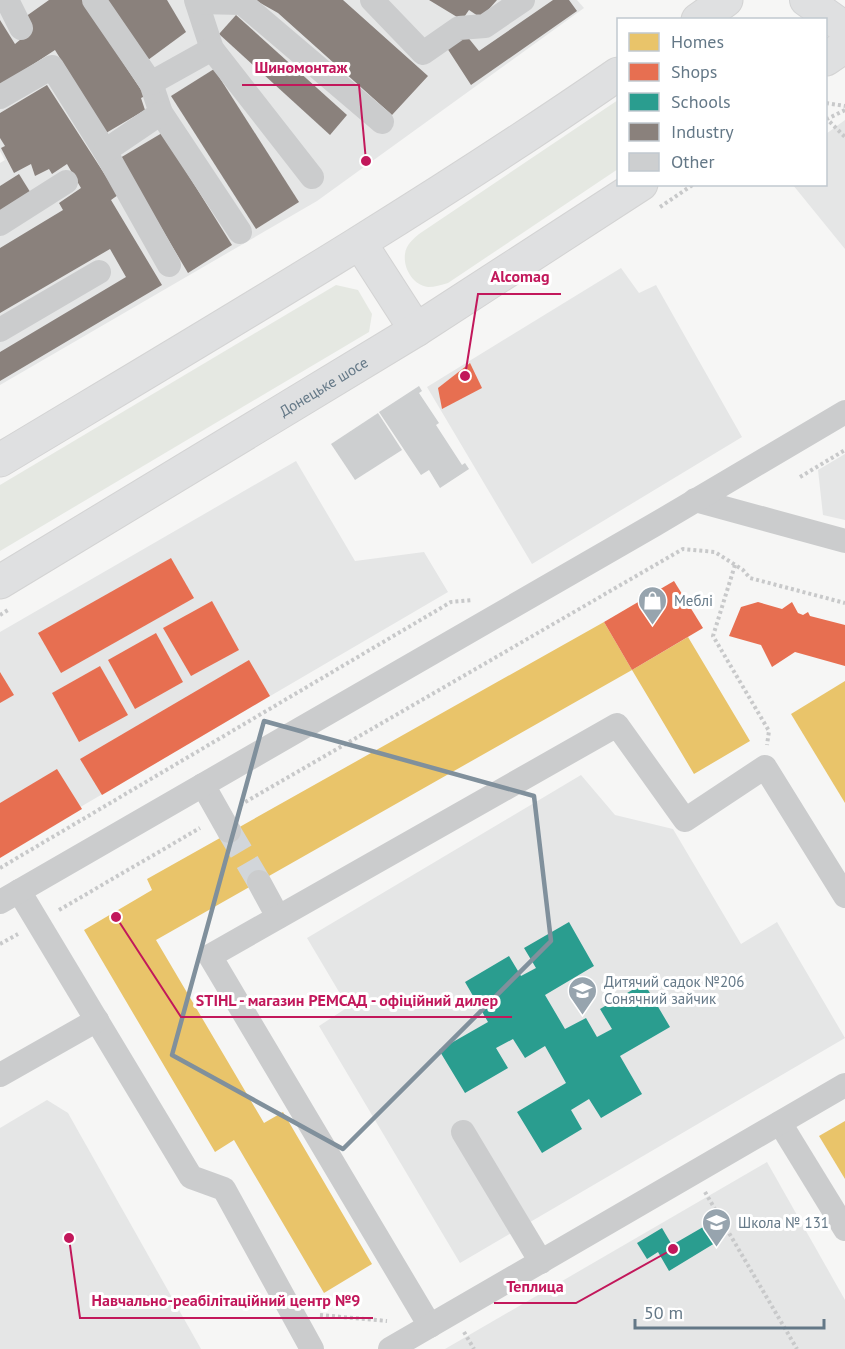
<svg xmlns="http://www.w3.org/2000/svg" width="845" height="1349" font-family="'PT Sans',sans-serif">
<rect width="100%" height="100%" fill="#f6f6f5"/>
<g fill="#e5e6e6">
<path d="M0,0H577L584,8L317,201L0,385V163L5,160L0,151Z"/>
<path d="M845,120V249L793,185L826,184V134Z"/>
<path d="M621,268L639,293L656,285L742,437L532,564L427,387Z"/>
<path d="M845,454V520L823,515L818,470Z"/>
<path d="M296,461L355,561L424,552L448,592L0,854V632Z"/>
<path d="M581,775L615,815L673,829L741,944L777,922L845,1038L460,1263L319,1026L348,1007L307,938Z"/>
<path d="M47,1100L68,1113L201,1349H0V1128Z"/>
<path d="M767,1162L845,1300V1349H445Z"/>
</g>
<g fill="#e5e8e2">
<path d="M618,100V169L448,283C441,285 435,287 428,287C413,285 403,268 405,254C406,245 413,239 419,234Z"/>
<path d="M336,285L358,290L372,314L369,332L0,551V485Z"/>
</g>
<g fill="#e9c46a">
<path d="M604,622L632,670L688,637L750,741L694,774L632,670L156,940L264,1123L283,1112L372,1264L324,1293L234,1140L215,1152L84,930L152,890L147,879Z"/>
<path d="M845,681V803L791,714Z"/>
<path d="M845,1121V1179L819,1136Z"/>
</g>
<g fill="#e76f51">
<path d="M470,363L482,388L442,409L438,388Z"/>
<path d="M171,558L194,598L61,673L38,633Z"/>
<path d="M674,581L703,628L632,670L604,622Z"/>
<path d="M212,601L239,650L191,676L163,628Z"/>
<path d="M758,602L782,609L792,602L798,613L803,615L808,612L810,616L845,625V666L795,652L772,667L761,645L729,636L741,607Z"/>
<path d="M156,633L183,682L135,709L108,660Z"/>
<path d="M249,660L270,696L102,795L80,759Z"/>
<path d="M100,666L128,715L79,742L52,693Z"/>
<path d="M0,672L14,695L0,703Z"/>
<path d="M57,769L82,809L0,858V803Z"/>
</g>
<g fill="#2a9d8f">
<path d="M569,922L594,966L545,995L565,1029L586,1018L597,1037L612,1029L600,1009L644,983L670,1027L620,1056L642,1094L601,1118L589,1099L571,1110L582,1129L542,1153L517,1112L566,1083L545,1046L525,1058L513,1039L496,1048L508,1068L465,1093L439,1050L488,1022L465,982L509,956L521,976L536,968L524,948Z"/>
<path d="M710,1223L720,1240L669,1271L658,1252L647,1259L637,1243L662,1228L672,1245Z"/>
</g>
<g fill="#8a817c">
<path d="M49,0H82L145,96L141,98L145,110L106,133L55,50L0,86V20L15,44L32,30L25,17Z"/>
<path d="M105,0H167L186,32L148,60Z"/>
<path d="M255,0H343L428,76L392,115L278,13Z"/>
<path d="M429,0H497L481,18L469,10L462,20Z"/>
<path d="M553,0H569L577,11L471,85L447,48L466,35L479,51Z"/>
<path d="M236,15L347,115L330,135L219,34Z"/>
<path d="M214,69L299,202L256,229L171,96Z"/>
<path d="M47,85L118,195L111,200L162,285L0,381V352L126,277L110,249L0,313V248L63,210L59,203L81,188L67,164L52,174L49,169L35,176L31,164L14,173L1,148L5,146L0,138V113Z"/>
<path d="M162,133L232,245L188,273L120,158Z"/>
<path d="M19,174L32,195L0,215V186Z"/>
</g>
<g fill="#cdcfd0">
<path d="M419,386L422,391L419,393L439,423L436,425L462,465L465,463L469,469L440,488L429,470L421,475L379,412Z"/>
<path d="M378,413L402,450L355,480L331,444Z"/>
</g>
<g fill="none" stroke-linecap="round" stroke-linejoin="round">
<path stroke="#d2d6da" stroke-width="24" stroke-dasharray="24 12" stroke-linecap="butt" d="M229,831L259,882"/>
<defs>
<path id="major" d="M806,0L845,28"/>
<g id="highway">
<path d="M698,20L726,0"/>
<path d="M826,59L845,46"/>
<path d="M360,243L416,330"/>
<path d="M0,460C208,335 418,212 618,74"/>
<path id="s1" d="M0,582L416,330L641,184"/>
</g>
</defs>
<use href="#major" stroke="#d3d4d5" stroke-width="34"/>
<use href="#highway" stroke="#d3d3d3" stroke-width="35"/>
<g stroke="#c8c9ca" stroke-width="4" stroke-dasharray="3 3" stroke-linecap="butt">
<path d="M826,103L845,106"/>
<path d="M845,110L827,119L845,137"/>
<path d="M660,207L694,184"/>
<path d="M800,477L845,450"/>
<path d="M735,565L713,636L769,731L767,745"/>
<path d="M0,615L8,610"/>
<path d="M240,805L683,549L715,552L743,570L750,578L845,603"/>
<path d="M0,868L451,602L473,600"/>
<path d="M59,910L200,828"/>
<path d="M0,944L18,934"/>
<path d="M705,1192L797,1349"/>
<path d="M320,1315L387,1321"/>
<path d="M464,1332L474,1349"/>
</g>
<g stroke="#cbcccd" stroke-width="24">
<path d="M7,0L21,28"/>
<path d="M94,0L151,83L161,113L240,232"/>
<path d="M196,0L212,49L312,177"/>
<path d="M372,0L423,53L459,28L485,26L523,0"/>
<path d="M197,2L242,3L382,122"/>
<path d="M151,83L212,49"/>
<path d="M0,97L52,67L105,151L169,265"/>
<path d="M105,151L161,113"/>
<path d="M0,224L66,182"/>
<path d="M0,330L99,272"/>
<path d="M695,500L845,541"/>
<path d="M203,785L229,831"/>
<path d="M259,882L278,917"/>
<path d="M19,891L191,1177L224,1189L312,1349"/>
<path d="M0,902L654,525L845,412"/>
<path d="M0,1075L97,1020"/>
<path d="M780,1123L845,1229"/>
<path d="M463,1132L541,1262"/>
<path d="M430,1326L210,956L617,725L685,820L765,767L845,896"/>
<path d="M390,1349L845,1085"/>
</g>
<use href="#major" stroke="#dfe0e1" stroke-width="32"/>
<use href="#highway" stroke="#dfe0e1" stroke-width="33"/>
</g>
<path fill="none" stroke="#80909c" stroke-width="4.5" stroke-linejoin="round" d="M264,721L534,796L551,941L343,1149L172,1055Z"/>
<defs>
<symbol id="shop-pin" viewBox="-11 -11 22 30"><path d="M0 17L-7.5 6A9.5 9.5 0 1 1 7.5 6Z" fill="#97a4ae" stroke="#fff"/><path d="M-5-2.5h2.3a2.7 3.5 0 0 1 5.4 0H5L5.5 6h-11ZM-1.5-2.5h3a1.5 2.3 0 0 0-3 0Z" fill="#fff"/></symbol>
<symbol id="school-pin" viewBox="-11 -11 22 30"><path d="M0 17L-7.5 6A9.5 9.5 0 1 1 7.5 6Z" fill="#97a4ae" stroke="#fff"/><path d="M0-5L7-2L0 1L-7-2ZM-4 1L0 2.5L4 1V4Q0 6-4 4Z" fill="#fff"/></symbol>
</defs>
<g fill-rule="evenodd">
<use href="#shop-pin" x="636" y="584" width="33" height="45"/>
<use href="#school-pin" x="566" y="974" width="33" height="45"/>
<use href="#school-pin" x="700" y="1206" width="33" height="45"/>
</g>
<g text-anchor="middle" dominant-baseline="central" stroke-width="6" stroke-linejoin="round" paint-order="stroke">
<g font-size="15" fill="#647887" stroke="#fff">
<text stroke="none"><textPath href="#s1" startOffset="378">Донецьке шосе</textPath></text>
</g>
<g font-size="15" fill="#647887" stroke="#fff" text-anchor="start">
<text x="674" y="600">Меблі</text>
<text x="604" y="981">Дитячий садок №206<tspan x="604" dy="17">Сонячний зайчик</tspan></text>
<text x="738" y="1222">Школа № 131</text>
</g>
</g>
<path fill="none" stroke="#c2185b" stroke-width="2" d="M366 161L359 85H242M465 376L478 294H561M116 917L181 1017H512M673 1249L576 1303H494M69 1238L80 1318H373"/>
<g fill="#c2185b" stroke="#fff" stroke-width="2">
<circle cx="366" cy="161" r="6"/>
<circle cx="465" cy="376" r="6"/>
<circle cx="116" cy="917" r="6"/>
<circle cx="673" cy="1249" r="6"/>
<circle cx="69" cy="1238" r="6"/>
</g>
<g font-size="16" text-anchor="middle" font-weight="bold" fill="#c2185b" stroke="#fff" stroke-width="6" stroke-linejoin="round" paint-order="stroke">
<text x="301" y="73">Шиномонтаж</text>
<text x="520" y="282">Alcomag</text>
<text x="347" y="1006">STIHL - магазин РЕМСАД - офіційний дилер</text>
<text x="535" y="1292">Теплица</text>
<text x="226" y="1306">Навчально-реабілітаційний центр №9</text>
</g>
<rect x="617" y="18" width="210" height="168" fill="#ffffff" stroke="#c1c9cf" stroke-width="1.5"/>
<rect x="629" y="33" width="30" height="18" fill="#e9c46a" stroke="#c1c9cf" stroke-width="1.5"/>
<text x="671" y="48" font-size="18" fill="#647887">Homes</text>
<rect x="629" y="63" width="30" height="18" fill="#e76f51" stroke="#c1c9cf" stroke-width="1.5"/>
<text x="671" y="78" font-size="18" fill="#647887">Shops</text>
<rect x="629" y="93" width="30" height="18" fill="#2a9d8f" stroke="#c1c9cf" stroke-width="1.5"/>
<text x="671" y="108" font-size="18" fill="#647887">Schools</text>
<rect x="629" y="123" width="30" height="18" fill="#8a817c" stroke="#c1c9cf" stroke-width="1.5"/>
<text x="671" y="138" font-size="18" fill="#647887">Industry</text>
<rect x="629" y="153" width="30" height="18" fill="#cdcfd0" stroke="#c1c9cf" stroke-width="1.5"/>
<text x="671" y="168" font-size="18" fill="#647887">Other</text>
<path d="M635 1319v9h189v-9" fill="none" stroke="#647887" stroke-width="3"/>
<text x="644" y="1319" font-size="18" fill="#647887" stroke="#ffffff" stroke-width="4.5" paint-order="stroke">50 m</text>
</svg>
